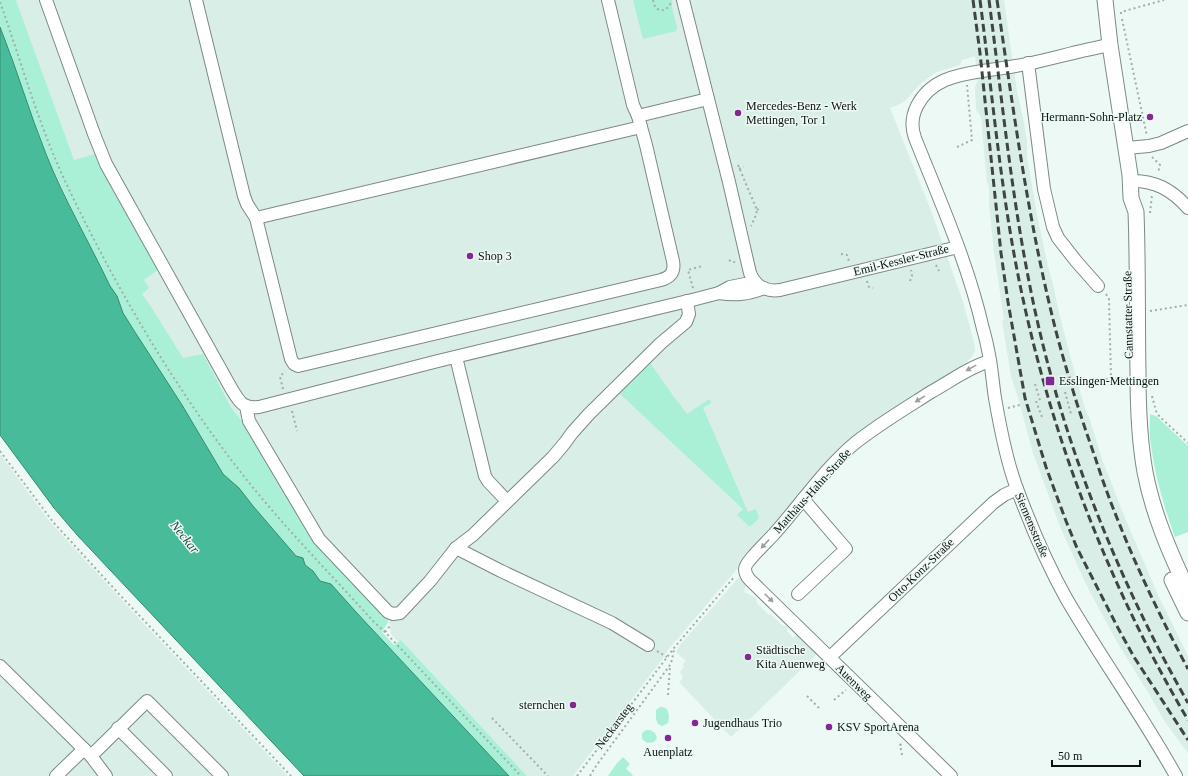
<svg xmlns="http://www.w3.org/2000/svg" width="1188" height="776" font-family="Georgia,serif">
<rect width="100%" height="100%" fill="#ecf9f4"/>
<g fill="#d9eee6">
<path d="M16,0H1004L1017,91L1024,123L1027,141V157L1038,220L1049,270L1053,284L1059,313L1074,370L1086,412L1089,417L1102,459L1127,523L1159,597L1188,656V753L1165,722L1149,694L1117,642L1098,607L1084,580L1061,529L1033,453L1019,401L1011,376L1002,321L1004,319L994,252L989,204V187L987,182L981,117L976,110L975,87L978,79L975,56L962,60L960,65L937,72L931,76L920,84L906,100L898,105L890,108L932,213L963,302L974,342L975,351L972,357L965,363L947,375V377L921,394L788,509L667,651L663,658L573,776H527L401,640L398,642L391,634L389,620L346,573L248,428L232,409L203,355L183,359L150,305L142,294L144,280L158,270L105,176L95,155L74,161Z"/>
<path d="M0,454L50,522L132,611L288,776H0Z"/>
<path d="M740,578L746,583L744,592L756,598L757,603L769,615L770,614L782,625L788,627L787,631L793,638L797,634L817,654L777,693L731,737L679,682L683,678L680,672L684,667L682,665L686,661L676,652L680,645L733,584L737,579Z"/>
</g>
<g fill="#a9f0d7">
<path d="M0,0H16L74,160L95,154L105,176L158,270L144,280L149,288L142,294L150,305L183,358L203,354L232,409L248,428L346,573L388,619V622L382,632L394,645L401,640L527,776H509L356,612L331,584L320,581L313,571L305,565L304,559L296,556L253,506L239,488L223,474L182,405L133,330L123,313L117,296L110,286L75,216L47,156L31,117L11,54L0,27Z"/>
<path d="M633,0H672V8L677,27L676,31L643,39Z"/>
<path d="M648,360L674,397L687,414L708,400H710L711,403L703,408L748,512L756,509L759,518L751,526H749L737,515L743,509L618,392Z"/>
<path d="M1150,414L1156,416L1188,446V532L1175,537C1164,507 1155,476 1151,445C1149,434 1150,424 1150,414Z"/>
<path d="M660,707C669,706 670,716 668,723L662,726L658,724L656,719V710Z"/>
<path d="M646,730H650L655,733L657,738L654,742L647,743L642,739V733Z"/>
<path d="M623,757L630,764L626,769L631,773L633,776H608L617,763Z"/>
</g>
<path fill="#48bc9a" stroke="#368971" d="M0,27C17,69 29,112 46,154C64,199 89,242 110,286L117,296L123,313L133,329L182,405L223,474L239,488L253,506L296,556L303,558L305,565L313,571L320,581L331,584L356,612L509,776H304L78,536L54,508L0,435Z"/>
<g fill="none" stroke-linecap="round" stroke-linejoin="round">
<defs>
<g id="minor">
<path d="M46,0L94,134L106,164L231,388C239,401 242,409 259,407L438,361L696,299L719,293L730,287L755,282"/>
<path d="M196,0L244,196L247,204L256,218L291,359L294,364L298,366L661,280C671,277 675,272 673,261L646,145L638,116L633,105L608,0"/>
<path d="M683,0L729,182L750,273C755,286 766,292 780,290L958,247"/>
<path d="M1110,45C1082,50 1055,58 1027,64C1012,67 997,69 982,71C956,75 930,80 917,106C912,116 911,127 915,138C940,201 968,263 983,329C986,339 988,349 990,360C992,372 993,385 995,398C1000,427 1006,459 1016,486C1030,524 1046,562 1066,598C1101,658 1142,715 1176,776"/>
<path d="M1028,63L1044,189L1053,227L1058,238L1076,261L1098,286"/>
<path d="M638,116L708,99"/>
<path d="M1126,148L1149,146L1161,143L1188,131"/>
<path d="M1130,181C1155,180 1172,190 1188,208"/>
<path d="M256,218L641,127"/>
<path d="M719,293C737,296 748,294 764,288"/>
<path d="M456,357L485,476L488,481L507,501"/>
<path d="M246,406L249,421L319,539L388,612L393,614L400,613L430,581L456,548L473,535L553,457L564,444L572,433L589,414L661,343L686,322L689,314L687,301"/>
<path d="M456,548L501,571L612,623L648,645"/>
<path d="M798,594L846,549L803,499"/>
<path d="M830,657L993,503L1004,495L1017,489"/>
<path d="M0,666L91,756L106,776"/>
<path d="M118,728L166,776"/>
<path d="M91,756L147,701L222,776"/>
<path d="M56,776L84,749"/>
<path d="M951,776L750,580C747,577 745,573 745,569C745,562 768,541 774,534C801,504 824,469 855,443C879,424 906,408 931,392C951,381 969,367 990,361"/>
</g>
<g id="major">
<path d="M1105,0L1110,45L1130,175L1131,198L1136,212C1138,265 1137,320 1138,373C1138,406 1139,439 1145,472C1153,514 1170,553 1188,591"/>
<path d="M1172,580L1188,613"/>
</g>
</defs>
<use href="#minor" stroke="#7d8984" stroke-width="14"/>
<use href="#major" stroke="#7d8984" stroke-width="17"/>
<g stroke="#a3ada9" stroke-width="2" stroke-dasharray="2 3" stroke-linecap="butt">
<path d="M653,0L655,7L659,10C665,11 669,8 671,2"/>
<path d="M0,2C21,61 38,123 65,181C113,282 170,381 239,470C280,523 328,571 373,621L385,632L521,776"/>
<path d="M1121,14V12L1164,0"/>
<path d="M1122,19L1147,136"/>
<path d="M957,147L972,140L967,85"/>
<path d="M1152,157L1160,165L1158,173"/>
<path d="M738,165L757,210L756,215L751,226"/>
<path d="M739,169L744,167"/>
<path d="M757,210L761,207"/>
<path d="M1150,213L1152,195"/>
<path d="M841,254L847,255L849,261"/>
<path d="M729,260L732,262H735"/>
<path d="M936,265L939,271"/>
<path d="M867,281L869,287L873,288"/>
<path d="M910,281L912,276L911,270"/>
<path d="M693,288L688,270L702,266"/>
<path d="M1106,294L1109,299L1111,378"/>
<path d="M1150,311L1188,305"/>
<path d="M1101,381L1111,378H1126"/>
<path d="M1035,384L1040,400"/>
<path d="M283,389L280,377L285,371"/>
<path d="M1065,392L1071,414"/>
<path d="M1152,396L1156,411L1159,416L1188,443"/>
<path d="M1036,401L1042,417"/>
<path d="M1008,408L1020,405"/>
<path d="M292,411L297,431"/>
<path d="M0,451L53,522L76,547L119,594L291,776"/>
<path d="M385,632L391,625"/>
<path d="M657,651L667,657"/>
<path d="M668,695L670,666"/>
<path d="M807,696L819,708"/>
<path d="M834,700L846,690"/>
<path d="M492,718L548,776"/>
<path d="M902,755L900,745L902,744"/>
<path d="M577,776L674,648L735,576"/>
<path d="M590,776L596,766L670,665L672,660L674,649"/>
</g>
<use href="#minor" stroke="#fff" stroke-width="12"/>
<use href="#major" stroke="#fff" stroke-width="15"/>
<g stroke="#3f4543" stroke-width="3" stroke-dasharray="8 4" stroke-linecap="butt">
<path d="M973,0L980,53L1001,253L1008,302L1025,398L1046,467L1066,521L1077,548L1118,628L1134,657L1188,740"/>
<path d="M980,0C992,92 1000,184 1018,275C1049,431 1107,583 1188,720"/>
<path d="M989,0C1001,91 1010,182 1027,271C1055,423 1112,569 1188,703"/>
<path d="M997,0C1014,114 1029,228 1058,339C1069,379 1081,418 1095,457C1102,479 1110,501 1119,523C1139,573 1163,622 1188,669"/>
</g>
</g>
<defs><path id="oneway-solid" d="M-6-.8H1V-3.2L6.5 0L1 3.2V.8H-6Z"/></defs>
<g fill="#9ea09f">
<use href="#oneway-solid" transform="translate(971 368) rotate(151)"/>
<use href="#oneway-solid" transform="translate(920 399) rotate(148)"/>
<use href="#oneway-solid" transform="translate(765 544) rotate(133)"/>
<use href="#oneway-solid" transform="translate(769 598) rotate(45)"/>
</g>
<g fill="#822793" stroke="#ecf9f4" stroke-width="1.5">
<circle cx="738" cy="113" r="4"/>
<circle cx="1150" cy="117" r="4"/>
<circle cx="470" cy="256" r="4"/>
<rect x="1045" y="376" width="10" height="10" rx="2"/>
<circle cx="748" cy="657" r="4"/>
<circle cx="573" cy="705" r="4"/>
<circle cx="695" cy="723" r="4"/>
<circle cx="829" cy="727" r="4"/>
<circle cx="668" cy="738" r="4"/>
</g>
<g text-anchor="middle" dominant-baseline="central" stroke-width="3" stroke-linejoin="round" paint-order="stroke">
<g font-size="12" fill="#0d1210" stroke="#ecf9f4" text-anchor="start">
<text x="746" y="106">Mercedes-Benz - Werk<tspan x="746" dy="14">Mettingen, Tor 1</tspan></text>
<text x="1142" y="117" text-anchor="end">Hermann-Sohn-Platz</text>
<text x="478" y="256">Shop 3</text>
<text x="1059" y="381">Esslingen-Mettingen</text>
<text x="756" y="650">Städtische<tspan x="756" dy="14">Kita Auenweg</tspan></text>
<text x="565" y="705" text-anchor="end">sternchen</text>
<text x="703" y="723">Jugendhaus Trio</text>
<text x="837" y="727">KSV SportArena</text>
<text x="668" y="752" text-anchor="middle">Auenplatz</text>
</g>
<g font-size="12" fill="#0d1210" stroke="#ecf9f4">
<text transform="translate(901 260) rotate(-14)">Emil-Kessler-Straße</text>
<text transform="translate(1128 315) rotate(-91)">Cannstatter Straße</text>
<text transform="translate(812 491) rotate(-48)">Matthäus-Hahn-Straße</text>
<text transform="translate(1032 525) rotate(67)">Siemensstraße</text>
<text transform="translate(921 570) rotate(-44)">Otto-Konz-Straße</text>
<text transform="translate(854 682) rotate(45)">Auenweg</text>
<text transform="translate(614 726) rotate(-53)">Neckarsteg</text>
</g>
<g font-size="13" font-style="italic" fill="#1a4b3d" stroke="#ecf9f4">
<text transform="translate(185 537) rotate(51)">Neckar</text>
</g>
</g>
<path d="M1052 760v6h88v-6" fill="none" stroke="#0d1210" stroke-width="2"/>
<text x="1058" y="760" font-size="12" fill="#0d1210" stroke="#ecf9f4" stroke-width="3" paint-order="stroke">50 m</text>
</svg>
